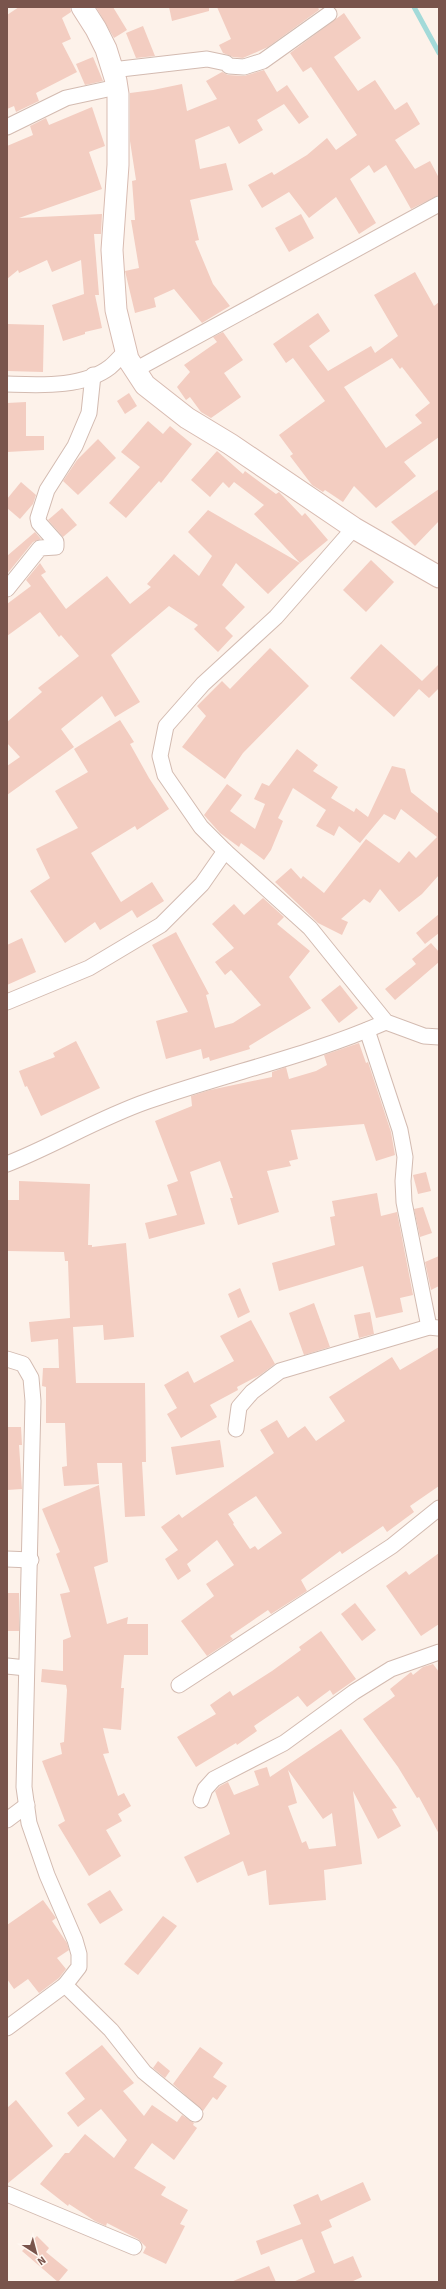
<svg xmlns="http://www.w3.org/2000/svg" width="446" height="2289" font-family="'Source Sans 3',sans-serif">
<rect width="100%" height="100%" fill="#fdf2ea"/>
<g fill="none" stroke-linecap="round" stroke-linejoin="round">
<path stroke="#a3dad9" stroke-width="5" d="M414,7L439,53"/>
</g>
<g fill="#f3cdc1" fill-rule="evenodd">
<path d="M19,7H70L71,12L62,18L71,39L62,43L77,72L36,93L39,101L16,112L14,106L7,109V15Z"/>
<path d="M96,7H113L127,30L114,38Z"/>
<path d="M169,7H209V11L172,21Z"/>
<path d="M217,7H318L319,10L268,47L243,58L233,57L223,53L219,45L231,39Z"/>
<path d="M344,13L361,38L334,57L358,91L375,80L395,110L407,102L420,124L395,140L415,169L430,161L439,178V195L411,209L386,165L374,173L369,165L350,179L376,223L359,234L336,197L309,218L289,192L262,208L248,185L272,172L274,175L307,155L327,138L336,150L357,135L311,67L303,72L290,53Z"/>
<path d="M143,26L155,56L136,58L126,33Z"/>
<path d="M93,57L103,81L85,85L76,64Z"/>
<path d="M264,70L277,92L287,85L309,117L299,124L284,104L257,120L263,130L239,144L229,126L195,140L200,169L226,163L233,190L190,200L199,240L195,241L213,284L230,306L202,323L174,289L154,298L156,307L135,313L125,271L139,268L131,220H135L132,181L136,180L130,141V93L153,90L182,84L187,111L217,99L206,81L222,72L228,75L244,76Z"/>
<path d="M92,107L105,146L89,152L102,189L19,218L102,214L101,234H94L99,295H95L102,328L85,332V334L63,341L52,305L84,294L81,260L52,272L47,260L19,273L18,270L7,279V146L33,135L30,126L46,118L49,125Z"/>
<path d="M301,214L314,238L289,252L275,228Z"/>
<path d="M415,272L434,306L439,302V437L404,462L416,476L376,508L354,486L343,502L325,490L323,492L312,485L290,456L293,454L279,435L325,401L293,358L286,363L273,344L318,313L330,331L309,346L328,371L371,346L375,353L398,336L374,295ZM392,358L400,369L402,367L430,403L415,415L422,423L386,448L344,387Z"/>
<path d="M7,324L44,325L43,372L7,371Z"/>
<path d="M223,332L243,360L224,373L241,397L211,418L201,412L190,397L186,400L177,387L190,372L184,365L217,342L213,337Z"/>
<path d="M129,393L137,406L125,414L117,401Z"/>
<path d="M26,402V436H44V450L7,452V403Z"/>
<path d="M148,421L163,434L170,426L192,444L161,483L159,481L126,518L109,503L140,467L121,452Z"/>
<path d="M98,439L116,458L78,495L63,481L77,460Z"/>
<path d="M217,451L243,474L245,471L276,494L279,492L302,516L305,513L328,540L300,563L254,514L264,505L234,482L229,488L223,482L210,497L191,480Z"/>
<path d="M21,482L36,495L33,504L20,519L7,508V499Z"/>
<path d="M439,489V521L415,546L391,522Z"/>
<path d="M62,508L77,525L63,537L48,520Z"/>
<path d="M208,510L300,563L268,594L236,563L222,585L245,607L225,628L233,636L218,652L194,629L198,625L169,606L111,655L140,702L115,717L102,696L61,729L74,747L7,795V766L20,757L7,743V722L42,692L38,688L79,656L61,635L59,637L40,612L7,636V604L31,586L26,580L40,563L46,572L41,575L66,609L107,576L130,604L151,587L147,584L174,554L199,576L212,556L188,532Z"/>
<path d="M35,532L41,539L33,542L7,574V556Z"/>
<path d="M371,560L394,582L366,612L343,590Z"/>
<path d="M381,644L422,681L439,664V688L429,698L419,689L394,717L350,678Z"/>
<path d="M270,648L309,686L243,753L225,779L182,747L206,716L197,706L222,681L230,689Z"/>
<path d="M120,720L134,742L130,744L149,778L169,809L137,830L135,826L91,853L121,902L152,882L164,901L137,918L132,910L100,930L95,922L65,943L30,891L50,878L36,849L78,828L55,791L88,772L74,749Z"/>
<path d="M297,749L318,765L313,771L338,787L331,798L354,812L356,808L368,817L392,766L405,769L411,792L439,814V875L422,894L399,912L380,889L370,903L364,899L341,919L348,922L342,935L318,923L275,882L291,868L301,879L303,876L324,893L366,839L399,863L409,851L416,858L437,837L401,809L395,820L384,814L360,843L339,826L334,836L316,826L326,810L293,788L278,818L283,821L271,850L264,860L241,843L239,847L220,833L204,815L227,784L242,795L230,811L255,829L265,804L254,799L262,783L269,786Z"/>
<path d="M263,898L284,917L277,924L310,951L289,977L311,1008L249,1046L250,1049L210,1061L209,1057L203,1059L201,1049L166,1059L156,1021L188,1012L152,945L176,932L209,994L206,995L215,1028L233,1023L261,1005L231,970L225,975L215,962L234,948L212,924L234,904L244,915Z"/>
<path d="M439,914V933L425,944L416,933Z"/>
<path d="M22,938L36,972L7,985V945Z"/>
<path d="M431,943L439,952V962L395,1000L385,989L416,964L412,959Z"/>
<path d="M340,985L358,1008L339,1023L321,1000Z"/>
<path d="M76,1041L100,1088L41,1116L27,1086L25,1087L19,1071L55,1057L53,1053Z"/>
<path d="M359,1043L366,1063L368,1062L391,1132L395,1155L376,1161L364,1124L291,1130L298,1159L289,1161L291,1166L267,1171L279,1212L238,1225L230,1198H233L220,1161L190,1172L205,1224L149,1239L145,1223L177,1215L167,1185L178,1181L155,1121L192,1106L191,1096L210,1090L272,1077V1072L286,1067L289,1079L316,1071L327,1065L324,1055Z"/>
<path d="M426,1172L431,1191L418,1194L413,1175Z"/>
<path d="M19,1181L90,1184L88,1245H92V1247L126,1243L134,1337L104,1340L103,1325L73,1327L76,1383H145L146,1462H142L145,1516L125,1517L122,1463H97L99,1484L64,1486L62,1467L67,1466L65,1423H46V1387L42,1386L43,1368H59L58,1339L31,1342L29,1322L70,1318L68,1261H65L64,1252L7,1251V1200H19Z"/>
<path d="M377,1193L381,1216L397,1212L413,1295L400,1298L403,1312L376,1318L363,1266L279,1291L272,1263L335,1245L330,1217L335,1216L332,1201Z"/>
<path d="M423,1207L432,1233L420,1237L414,1209Z"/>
<path d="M439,1256V1286L431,1290L425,1262Z"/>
<path d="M240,1288L250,1312L238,1318L228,1294Z"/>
<path d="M314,1303L330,1347L304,1355L289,1313Z"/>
<path d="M370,1312L374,1334L359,1338L354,1315Z"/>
<path d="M251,1320L275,1364L260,1375L237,1387L238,1390L210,1405L217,1417L181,1438L167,1414L177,1408L164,1385L188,1371L194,1383L234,1361L220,1336Z"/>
<path d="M439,1347V1486L410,1506L414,1512L387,1532L383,1526L342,1554L340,1551L301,1580L307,1591L271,1614L268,1610L230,1636L233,1639L207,1656L181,1621L214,1596L206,1584L234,1565L217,1540L187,1564L191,1571L178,1580L165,1559L178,1550L161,1527L179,1514L182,1518L274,1453L260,1430L277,1420L288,1438L305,1426L316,1441L345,1421L329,1397L392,1357L400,1370ZM256,1496L282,1533L258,1550L255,1546L250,1549L233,1524L234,1523L228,1514Z"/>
<path d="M7,1427H21L22,1445H19L22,1489L7,1490Z"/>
<path d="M220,1440L224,1467L176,1475L171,1447Z"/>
<path d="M99,1485L108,1562L94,1567L107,1624L128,1617L127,1624H148V1655H124L121,1688H124L121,1730L103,1728L109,1753L103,1754L118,1796L124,1793L131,1806L118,1814L122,1821L106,1830L121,1856L89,1876L58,1825L65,1821L42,1761L62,1754L60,1743L64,1742L67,1690L66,1685L41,1682L42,1669L63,1671V1640L71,1637L60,1594L70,1592L56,1554L60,1552L42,1509Z"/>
<path d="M439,1553V1624L421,1636L386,1586L406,1571L409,1575Z"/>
<rect x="7" y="1593" width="12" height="38"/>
<path d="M355,1603L376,1630L362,1641L341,1614Z"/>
<path d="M321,1631L356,1679L333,1695L330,1690L307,1707L298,1696L254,1726L257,1731L237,1745L236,1743L196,1767L177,1737L216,1714L210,1705L230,1691L233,1696L272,1671L301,1650L299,1647Z"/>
<path d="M433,1664L439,1672V1834L419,1797L417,1798L398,1767L363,1719L395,1696L390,1689L411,1672L413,1675L423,1667Z"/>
<path d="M341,1729L397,1808L392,1809L401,1826L378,1839L353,1791L362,1864L324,1870L326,1900L269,1905L266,1870L248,1876L243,1861L197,1883L184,1857L230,1834L215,1791L220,1786L228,1782L234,1795L259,1785L254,1771L267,1767L270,1777ZM288,1770L323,1819L332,1813L336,1846L309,1849L306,1841L302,1843L288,1806L297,1803Z"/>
<path d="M110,1890L123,1910L100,1924L87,1904Z"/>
<path d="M43,1900L56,1918L52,1921L67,1943L69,1950L57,1958L66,1969L59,1978L39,1993L28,1979L14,1989L7,1979V1925Z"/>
<path d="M163,1916L177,1926L138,1975L124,1964Z"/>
<path d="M102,2045L134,2083L123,2091L144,2116L152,2105L177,2122L182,2115L194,2123L193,2125L197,2128L174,2160L152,2143L134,2168L166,2187L161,2195L188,2210L180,2224L185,2226L166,2264L143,2253L146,2247L138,2239L107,2223L106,2226L95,2221L69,2204L68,2206L40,2184L65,2153H69L85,2134L114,2158L127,2140L101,2109L78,2127L67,2113L85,2099L65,2073Z"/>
<path d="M200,2047L223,2063L213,2077L227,2086L217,2100L213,2097L203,2111L173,2084Z"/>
<path d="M158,2061L170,2071L165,2078L153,2068Z"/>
<path d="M16,2100L53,2146L7,2184V2108Z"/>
<path d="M363,2182L371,2200L329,2220L332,2227L321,2232L334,2264L353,2256L362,2277L351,2282H293L315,2272L302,2239L261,2255L256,2241L301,2224L293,2205L318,2194L321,2201Z"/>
<path d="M37,2236L49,2248L46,2252L68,2270L58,2282L22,2251Z"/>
<path d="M269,2266L276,2282H231Z"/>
</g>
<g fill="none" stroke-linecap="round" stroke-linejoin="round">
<defs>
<g id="street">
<path d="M112,70L207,59L226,63L229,66L244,67L263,61L329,14"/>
<path d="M7,127L66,98L117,87"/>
<path d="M135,370L439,204"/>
<path d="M7,384C40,385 83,388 110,367C115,363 120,357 125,352"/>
<path d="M354,528L276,617L203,684L166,726L160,756L165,775L201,827L225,851L310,928L386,1022L424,1036L439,1037"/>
<path d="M7,589L40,548L56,547V542L39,523L38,518L47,490L75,446L89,413L93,375"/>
<path d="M7,1002L89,968L161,925L202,884L225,851"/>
<path d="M367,1030L400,1130L405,1157L403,1181L404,1202L429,1327"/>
<path d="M7,1164C55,1145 99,1118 148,1101C227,1073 309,1056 386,1022"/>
<path d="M7,1359L23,1364L31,1378L33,1401L24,1787L29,1823L47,1875L75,1940L79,1954V1967L65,1985L7,2028"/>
<path d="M236,1429L239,1407L252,1392L280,1371L429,1327L438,1328"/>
<path d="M7,1559L31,1560"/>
<path d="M7,1666L26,1668"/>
<path d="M179,1685L392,1546L439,1508"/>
<path d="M201,1800L205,1789L214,1779L284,1743L354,1692L391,1669L439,1652"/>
<path d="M7,1820L27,1805"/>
<path d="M65,1985L111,2030L144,2072L195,2114"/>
<path d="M7,2194L134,2247"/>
</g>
<path id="secondary" d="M82,7L96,29L106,49L116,81L118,94V165L112,250L116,310L128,359L145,385L187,418L230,444L354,528L439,577"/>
</defs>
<use href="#street" stroke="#d3bbb1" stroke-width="17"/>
<use href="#secondary" stroke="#d8bbb1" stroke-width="23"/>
<use href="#street" stroke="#fff" stroke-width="15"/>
<use href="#secondary" stroke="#fff" stroke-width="21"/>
</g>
<rect width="446" height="2289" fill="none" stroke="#79544c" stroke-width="16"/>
<g transform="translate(36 2253) rotate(144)" stroke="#fff7f1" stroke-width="3" paint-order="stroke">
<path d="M0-3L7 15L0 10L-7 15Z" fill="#79544c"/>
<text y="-6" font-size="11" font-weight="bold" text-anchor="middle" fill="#79544c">N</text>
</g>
</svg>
